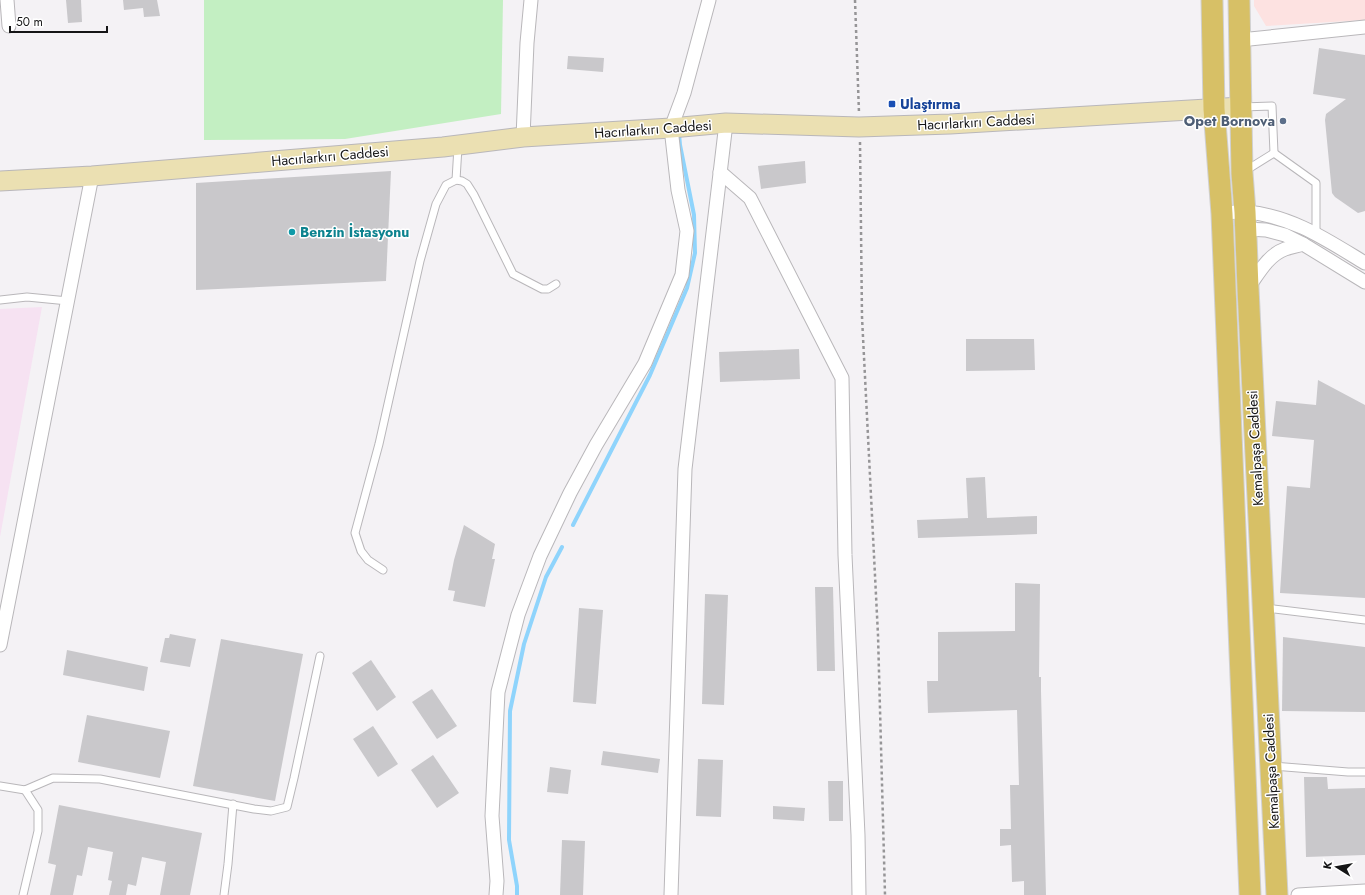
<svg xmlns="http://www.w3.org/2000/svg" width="1365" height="895" font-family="Jost,sans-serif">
<rect width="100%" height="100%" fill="#f4f2f5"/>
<path fill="#f6e2f2" d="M42,307L0,537V309Z"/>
<path fill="#fde2e1" d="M1254,0H1365V20L1266,26L1254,6Z"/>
<path fill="#c3efc2" d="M204,0H503L501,114L345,139L204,140Z"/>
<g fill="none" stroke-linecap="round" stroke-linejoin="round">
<g stroke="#8fd4fc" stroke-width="4">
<path d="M573,525L650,375L687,288L695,253L694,215L680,145L679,134"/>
<path d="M517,895V886L509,840L510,711L524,644L546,577L562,547"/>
</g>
</g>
<g fill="#c9c8cb">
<path d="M66,0H81L82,22L68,23Z"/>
<path d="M123,0H157L160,16L144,17L143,8L124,10Z"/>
<path d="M1319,48L1365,55V211L1358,213L1335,197L1332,193L1325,120L1326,114L1346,99L1313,94Z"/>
<path d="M568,56L604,58L603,72L567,69Z"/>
<path d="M805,161L806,183L761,189L758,166Z"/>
<path d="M391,171L386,281L196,290V183Z"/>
<path d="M966,339H1034L1035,370L966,371Z"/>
<path d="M799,349L800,379L720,382L719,352Z"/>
<path d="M1318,380L1365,405V598L1280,593L1287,486L1310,488L1314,440L1272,436L1276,401L1316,405Z"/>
<path d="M985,477L987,518L1037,516V534L918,538L917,520L968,518L966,478Z"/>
<path d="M464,525L495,544L492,559H495L485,607L453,601L455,591L448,590L454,560Z"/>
<path d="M1015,583L1040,584L1039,677H1041V691L1046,895H1024V881L1012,882L1011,845L1000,846V829H1011L1010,785H1019L1017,710L928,713L927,681H938V632L1015,631Z"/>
<path d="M815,587H833L835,671H817Z"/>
<path d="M705,594L728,595L724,705L702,704Z"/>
<path d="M579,608L603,610L596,704L573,702Z"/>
<path d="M170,634L196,639L190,667L160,662L165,638H169Z"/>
<path d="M1283,637L1365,647V712L1282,711Z"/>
<path d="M221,639L303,654L275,801L193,786Z"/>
<path d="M67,650L148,667L144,691L63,675Z"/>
<path d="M371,660L396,697L377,711L352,673Z"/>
<path d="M432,689L457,726L437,739L412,702Z"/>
<path d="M87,715L170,731L160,778L78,762Z"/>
<path d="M373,726L398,764L378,777L353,739Z"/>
<path d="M603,751L660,759L658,773L601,765Z"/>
<path d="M433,755L459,793L437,808L411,770Z"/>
<path d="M698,759L723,760L721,817L696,816Z"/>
<path d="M550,767L571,770L568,794L547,792Z"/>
<path d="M1304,777H1327L1328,789L1365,788V855L1306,857Z"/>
<path d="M828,781H843V821H829Z"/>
<path d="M59,805L202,833L190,895H160L166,862L142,857L136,886L128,884L126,895H109L112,881L108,880L113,852L88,847L82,876L77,875L73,895H50L56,865L48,863Z"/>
<path d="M773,806L805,808L804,821L773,819Z"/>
<path d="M562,840L585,841L583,895H560Z"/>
</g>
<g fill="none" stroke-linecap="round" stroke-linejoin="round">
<defs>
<g id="lane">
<path d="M1242,107L1272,106L1274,153"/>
<path d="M1274,153L1316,183V233"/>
<path d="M1245,171L1274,153"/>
<path d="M456,180L458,147"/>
<path d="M0,300L27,297L68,301"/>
<path d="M383,570L368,560L361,551L355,533L379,444L420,261L436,204L446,185L456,180L462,181L467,184L474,195L513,274L542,289H548L556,284"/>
<path d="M1266,608L1365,620"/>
<path d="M1273,766L1348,772H1365"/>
<path d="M0,786L25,790L53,778L100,779L254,809L271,811L287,807L294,778L320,656"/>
<path d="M23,895L38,831V810L25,790"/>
<path d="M224,895L228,864L233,804"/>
</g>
<g id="street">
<path d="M7,0L9,26"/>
<path d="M1240,40L1365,27"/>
<path d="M523,137L527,43L531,0"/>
<path d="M720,172L750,198L842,378L845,555L858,835L859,895"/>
<path d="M1222,214C1230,213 1239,211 1247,212C1292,216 1327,240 1365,263"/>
<path d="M1246,229L1266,230L1285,235L1303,244L1365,282"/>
<path d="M1248,288C1258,274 1268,255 1285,249C1291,247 1297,246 1303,244"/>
<path d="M0,645L92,176"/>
<path d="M496,895L497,881L492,816L498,692L518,615L540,556L570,493L596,445L645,363L682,275L687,231L678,190L671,128L684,93L709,0"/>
<path d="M671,895L685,469L726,123"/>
<path d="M1298,895L1365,891"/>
</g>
<path id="secondary" d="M0,181L92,176L443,147L523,137L671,128L726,123L859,127L950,124L1241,107"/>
<g id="primary">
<path d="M1212,0L1214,109L1222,214L1250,895"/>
<path d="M1239,0L1242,173L1245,212L1248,288L1277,895"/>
</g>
</defs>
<use href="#lane" stroke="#b9b7ba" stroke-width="9"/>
<use href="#street" stroke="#b9b7ba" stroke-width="15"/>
<use href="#secondary" stroke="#b9b7ba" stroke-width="21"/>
<use href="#primary" stroke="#d0d0d0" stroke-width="23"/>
<g stroke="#969597" stroke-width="2.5" stroke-dasharray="3 3" stroke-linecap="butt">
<path d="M855,0L859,113"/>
<path d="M860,142L862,317L878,635L885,895"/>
</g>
<use href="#lane" stroke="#fff" stroke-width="7"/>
<use href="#street" stroke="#fff" stroke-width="13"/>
<use href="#secondary" stroke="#ebe0b2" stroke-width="19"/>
<use href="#primary" stroke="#d7c066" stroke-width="21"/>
</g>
<rect fill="#1a4fb4" stroke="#fff" stroke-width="1.5" x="888" y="100" width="8" height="8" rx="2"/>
<circle fill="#5c6f8a" stroke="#fff" stroke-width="1.5" cx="1283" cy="121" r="4"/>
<circle fill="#0f9aa8" stroke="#fff" stroke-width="1.5" cx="292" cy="232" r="4"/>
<g text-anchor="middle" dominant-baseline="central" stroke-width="3" stroke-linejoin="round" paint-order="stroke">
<g font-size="14" font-weight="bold" fill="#164399" stroke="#fff" text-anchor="start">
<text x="900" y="104">Ulaştırma</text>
</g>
<g font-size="14" font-weight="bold" fill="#4e5e75" stroke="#fff" text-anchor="end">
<text x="1275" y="121">Opet Bornova</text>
</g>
<g font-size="14" fill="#151516" stroke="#fff">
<text transform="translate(976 122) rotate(-3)">Hacırlarkırı Caddesi</text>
<text transform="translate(653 129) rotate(-4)">Hacırlarkırı Caddesi</text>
<text transform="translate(330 156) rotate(-5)">Hacırlarkırı Caddesi</text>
<text transform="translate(1255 448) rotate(-93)">Kemalpaşa Caddesi</text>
<text transform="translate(1271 771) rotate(-93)">Kemalpaşa Caddesi</text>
</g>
<g font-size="14" font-weight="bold" fill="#0d838f" stroke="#fff" text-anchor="start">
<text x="300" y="232">Benzin İstasyonu</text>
</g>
</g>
<g transform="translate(1337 867) rotate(281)" stroke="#ffffff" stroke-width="3" paint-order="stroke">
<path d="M0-3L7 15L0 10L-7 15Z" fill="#151516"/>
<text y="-6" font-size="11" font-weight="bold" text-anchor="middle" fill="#151516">K</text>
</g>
<path d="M10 26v6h97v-6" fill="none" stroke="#151516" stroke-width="2"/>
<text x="16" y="26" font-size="12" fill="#151516" stroke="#ffffff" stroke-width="3" paint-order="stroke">50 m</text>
</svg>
